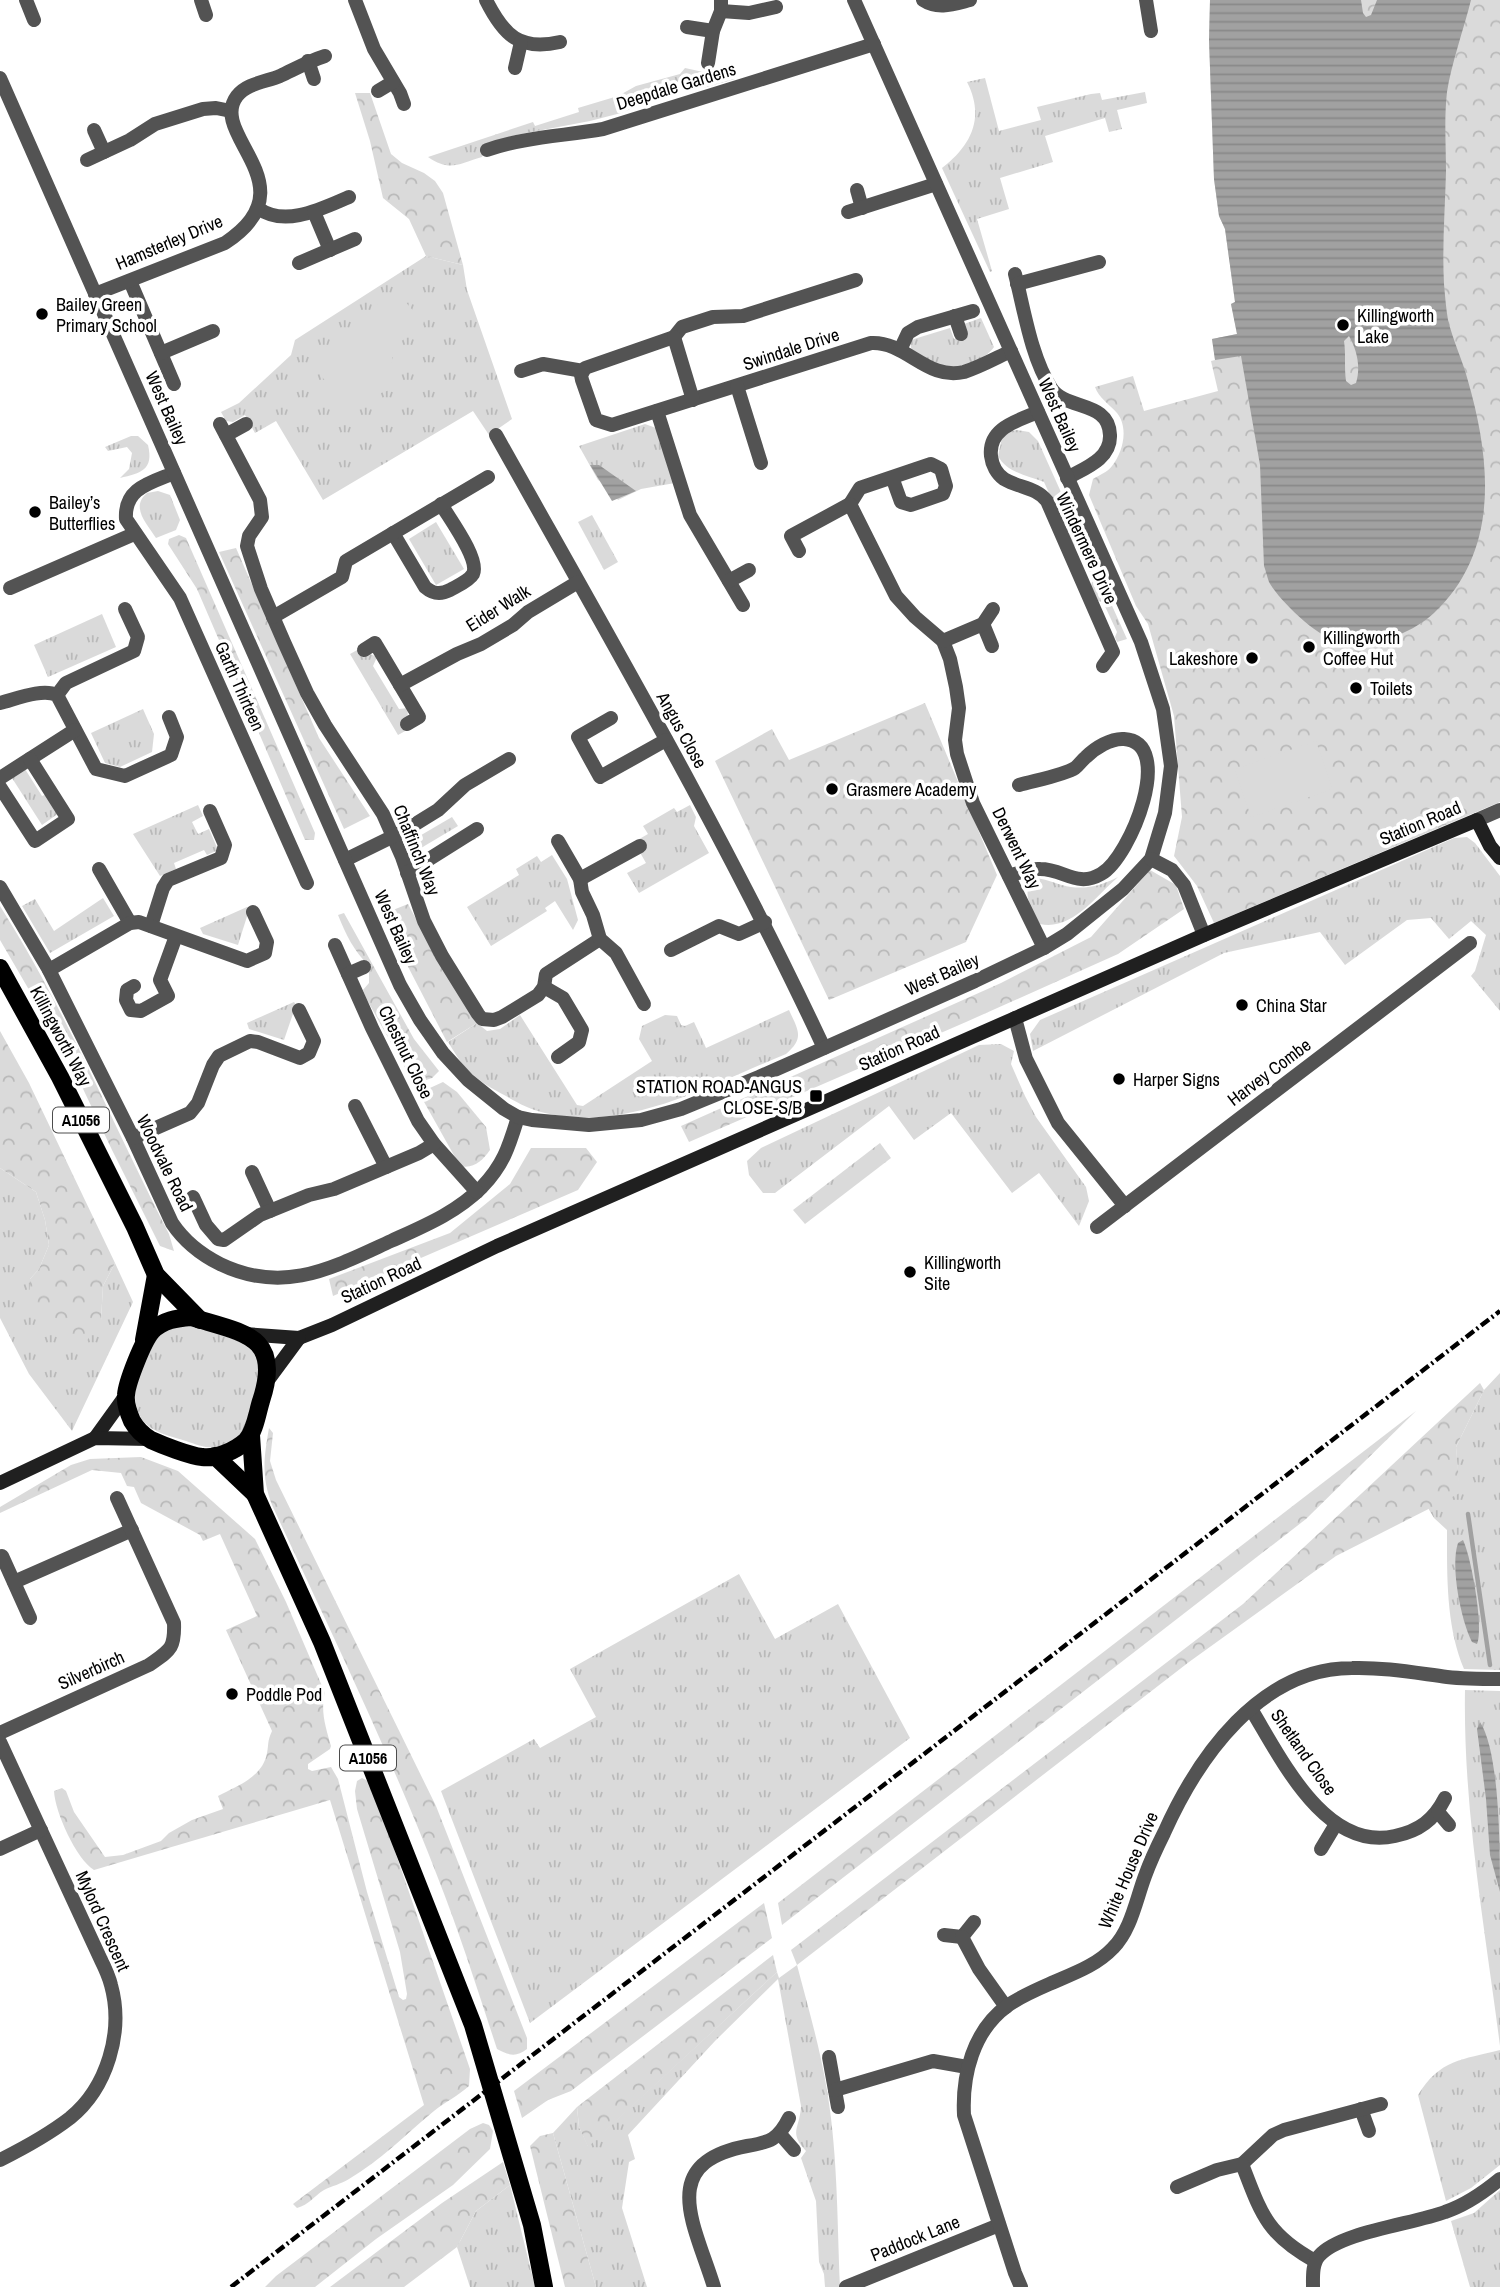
<svg xmlns="http://www.w3.org/2000/svg" width="1500" height="2287" font-family="'Archivo Narrow',sans-serif">
<defs>
<pattern id="grass-tufts" width="24" height="20" patternUnits="userSpaceOnUse" patternTransform="scale(1.75)"><rect width="24" height="20" fill="#dadada"/><path d="M3 7l-1-3M5 7V3M7 7l1-3M15 17l-1-3M17 17v-4M19 17l1-3" fill="none" stroke="#b9b9b9"/></pattern>
<pattern id="forest-crowns" width="20" height="18" patternUnits="userSpaceOnUse" patternTransform="scale(1.75)"><rect width="20" height="18" fill="#dadada"/><path d="M2 6a3 3 0 1 1 6 0M12 15a3 3 0 1 1 6 0" fill="none" stroke="#b9b9b9"/></pattern>
<pattern id="water-rules" width="6" height="5" patternUnits="userSpaceOnUse" patternTransform="scale(1.75)"><rect width="6" height="5" fill="#a1a1a1"/><path d="M0 2.5h6" fill="none" stroke="#898989"/></pattern>
</defs>
<rect width="100%" height="100%" fill="#fff"/>
<g fill="url(#grass-tufts)">
<path d="M685,68L735,79L703,88L683,87L621,113L590,121L516,135L489,143L486,146L482,157C458,164 450,172 428,157L533,122L535,126L579,112L578,108L618,96L636,86L680,74Z"/>
<path d="M985,78L999,131L1041,120L1037,107L1091,94L1100,93L1102,100L1145,92L1147,103L1117,110L1122,129L1109,132L1105,118L1045,136L1053,162L1000,178L1009,209L977,219L992,271L990,272L942,168C972,145 985,117 967,82Z"/>
<path d="M426,256L463,265L467,290L512,419L489,435L473,411L323,500L276,421L255,433L245,415L233,422L226,421L221,412L239,403L291,355L295,340Z"/>
<path d="M981,318L994,347C984,362 955,372 937,366C929,362 920,356 912,352L910,342L914,339L950,328L954,339L967,335L964,324Z"/>
<path d="M645,424L656,428L675,483L641,489L618,500L606,484L598,480L579,446Z"/>
<path d="M1017,430L1029,432L1038,441L1127,639L1117,642L1115,637L1117,632L1103,602L1098,601L1091,585L1093,580L1080,548L1073,546L1044,482C1028,476 1006,472 998,456L1002,438L1011,431Z"/>
<path d="M131,436H138L148,445C154,470 141,473 120,478L129,469L132,453L127,447L108,451L105,447Z"/>
<path d="M158,491L170,495L180,520L176,530L156,538C147,524 130,507 147,493Z"/>
<path d="M592,515L618,562L604,570L578,522Z"/>
<path d="M436,522L464,569L436,585L409,539Z"/>
<path d="M102,614L116,647L48,677L34,645Z"/>
<path d="M359,649L377,657L373,666L399,709L408,708L407,730L398,735L350,654Z"/>
<path d="M143,709L154,734L152,752L120,767L105,763L91,733Z"/>
<path d="M25,769L42,796L47,794L59,813L42,825L12,778Z"/>
<path d="M198,805L203,816L192,822L198,834L209,829L218,850L207,855L204,850L174,863L176,869L160,876L133,834Z"/>
<path d="M690,805L696,817L694,826L709,853L639,893L627,873L646,863L634,842L648,834L643,826L674,808L677,812Z"/>
<path d="M452,817L458,826L416,851L411,841Z"/>
<path d="M1467,837L1475,843L1500,876V1011L1471,976L1475,971L1486,935L1471,921L1449,939L1431,918L1407,920L1345,965L1320,932L1224,953L1033,1051L1030,1034L1040,1020L1454,838Z"/>
<path d="M552,855L567,879L578,920L573,930L555,901L545,908L547,911L491,946L467,907L519,875L516,869L537,856L541,862Z"/>
<path d="M1118,877C1096,896 1072,931 1040,924C1032,909 1020,893 1034,878C1045,879 1052,882 1062,885C1082,891 1101,886 1118,877Z"/>
<path d="M103,898L114,916L50,953L22,906L35,899L54,931Z"/>
<path d="M247,907L249,910L238,945L203,934L200,928Z"/>
<path d="M294,1002L296,1005L284,1040L249,1029L247,1023Z"/>
<path d="M789,1010C798,1030 805,1038 786,1054C712,1084 627,1133 545,1113C531,1110 518,1103 506,1096C492,1089 477,1080 466,1068C459,1061 454,1051 448,1042L477,1023L487,1031L500,1029L520,1015L577,1105L583,1106L652,1061L639,1039L642,1026L665,1015L677,1016L681,1025L685,1026L694,1022L706,1048Z"/>
<path d="M1001,1044L1014,1051L1011,1064L1025,1096L1036,1117L1086,1187L1089,1201L1079,1226L1039,1173L1012,1193L951,1113L914,1140L889,1106L775,1193H763L749,1175L747,1161L761,1148L979,1045Z"/>
<path d="M880,1143L891,1158L805,1224L793,1210Z"/>
<path d="M0,1168L36,1192L45,1220L49,1245L39,1269L30,1279L101,1320L103,1286L115,1263L133,1302L72,1431L29,1374L0,1318Z"/>
<path d="M193,1325C216,1333 263,1342 262,1374C261,1386 254,1400 250,1410C246,1425 242,1438 227,1444C213,1451 200,1446 186,1441C171,1436 153,1433 143,1421C138,1414 135,1404 135,1396C135,1381 151,1342 162,1333C172,1326 182,1326 193,1325Z"/>
<path d="M1500,1373V1670L1464,1669C1446,1626 1447,1576 1447,1530L1434,1518L1428,1508L1459,1492L1456,1447L1484,1390Z"/>
<path d="M739,1574L775,1639L838,1604L910,1738L530,2023L441,1791L534,1739L540,1748L596,1717L570,1669Z"/>
<path d="M1465,1690L1500,1691V2046C1485,1928 1463,1810 1465,1690Z"/>
<path d="M797,1965C807,2003 818,2041 825,2079C838,2147 837,2218 840,2287H825L824,2274L819,2262L816,2201L801,2158L806,2151C788,2132 800,2129 801,2106L778,1979L715,2041L628,2135L635,2159L629,2162L622,2208L647,2287H596L553,2133L577,2107L579,2127L588,2146L777,1972L779,1978Z"/>
<path d="M1500,2050V2165L1471,2188L1446,2201L1418,2095C1440,2059 1462,2060 1500,2050Z"/>
<path d="M510,2185L535,2287H470L457,2247L476,2211Z"/>
<path d="M1500,2190V2287H1470L1451,2221L1474,2213Z"/>
</g>
<g fill="url(#forest-crowns)">
<path d="M1210,0H1500V802L1214,923L1197,886L1174,856L1182,817L1174,716L1148,624L1136,606L1089,495L1093,479C1099,475 1108,472 1112,466C1123,452 1129,428 1117,413C1109,404 1099,398 1095,387L1133,376L1144,411L1218,391L1211,361L1215,360L1212,339L1237,334L1231,304L1235,302L1225,229L1219,216L1214,179L1209,40Z"/>
<path d="M355,93H370L391,154L402,163L424,173L435,181L443,193L463,265L426,256L409,219L383,198L370,141Z"/>
<path d="M179,535L186,538L315,833L314,840H305L197,589L168,544L169,539Z"/>
<path d="M236,548L319,738L370,816L344,829L219,552Z"/>
<path d="M925,703L997,875L966,942L829,1000L715,761L772,729L789,760Z"/>
<path d="M1150,870L1176,885L1184,909L1118,954L966,1022L689,1142L681,1126L1001,983L1091,937Z"/>
<path d="M408,904L435,955L477,1023L447,1042L388,928V912Z"/>
<path d="M0,906C66,1010 113,1125 169,1234L174,1251L160,1246L112,1150L67,1055L0,940Z"/>
<path d="M344,913L414,1039L439,1071L432,1078L414,1084L366,998L363,990L369,983V966C354,951 346,935 338,915Z"/>
<path d="M0,1031L29,1083L115,1263L103,1286L101,1320L86,1342L43,1320L29,1303L30,1279L39,1269L49,1245L45,1220L36,1192L0,1168Z"/>
<path d="M443,1082L457,1092L486,1127L490,1150C482,1161 474,1169 460,1166L419,1093Z"/>
<path d="M531,1148H586L597,1162L578,1190L333,1296L329,1279L450,1233L510,1184Z"/>
<path d="M1480,1383L1484,1390L1456,1447L1460,1493L1336,1556L1189,1662L797,1965L791,1950L1243,1604Z"/>
<path d="M1416,1411L1306,1519L782,1925L778,1903Z"/>
<path d="M269,1428L273,1433L270,1461L276,1480L436,1806L527,2038V2049C516,2058 508,2055 497,2049C478,1991 460,1934 438,1878C389,1751 329,1628 272,1505C261,1476 264,1457 269,1428Z"/>
<path d="M141,1457L178,1471L255,1539L286,1602L325,1693C320,1711 326,1728 331,1746L330,1749L308,1764V1769L312,1771L331,1767L338,1779L367,1892L399,1997L403,2000L406,1999L407,1994L400,1952L357,1809L355,1791L357,1781L362,1778L368,1781L380,1808L470,2069L469,2086C458,2096 445,2102 434,2111C406,2134 380,2161 349,2179C341,2184 332,2186 324,2190C314,2196 309,2205 297,2208L293,2204L424,2105L330,1800L94,1870C76,1859 55,1812 54,1791L62,1788L66,1791L74,1812L105,1857L123,1855L161,1841L169,1833L192,1820L223,1809L218,1796C237,1786 263,1777 267,1753C269,1743 267,1742 272,1731L226,1630L257,1616L220,1534L203,1541L200,1535L141,1503L134,1487L127,1486L121,1473L92,1470L0,1513V1507L71,1465L90,1459Z"/>
<path d="M764,1903L772,1938L571,2091L548,2100L522,2118L514,2091Z"/>
<path d="M773,1955L777,1972L588,2147L579,2127L577,2107Z"/>
<path d="M483,2123L489,2125L493,2131L490,2149L453,2185L376,2239L315,2287H265L276,2276L470,2129Z"/>
<path d="M553,2133L596,2287H565L530,2146L540,2136Z"/>
<path d="M503,2162L510,2185L476,2211L457,2247L404,2287H330L442,2203Z"/>
</g>
<g fill="#dadada">
<path d="M395,290L424,323L393,348L390,390L345,405L309,361Z"/>
<path d="M1316,741L1332,789L1251,817L1235,769Z"/>
</g>
<g fill="url(#water-rules)" fill-rule="evenodd">
<path d="M1210,0H1361L1363,13L1366,17L1371,15L1377,0H1471C1464,28 1451,65 1447,92C1444,118 1446,146 1446,172C1445,209 1442,247 1444,284C1445,295 1446,309 1448,320C1453,341 1463,361 1468,381C1491,461 1500,551 1434,613C1407,637 1371,648 1335,640C1316,636 1278,599 1269,582C1267,577 1266,571 1264,566L1260,465L1241,356L1215,360L1212,339L1237,334L1231,304L1235,302L1225,229L1219,216L1214,179L1209,40ZM1349,336C1357,350 1361,367 1356,383L1351,385L1346,381C1344,367 1346,354 1344,341Z"/>
<path d="M590,465H599L636,491L612,501Z"/>
<path d="M1463,1540C1471,1556 1484,1628 1477,1644L1472,1642C1461,1621 1450,1566 1458,1543Z"/>
<path d="M1480,1722C1500,1752 1500,1851 1500,1892L1490,1855L1486,1799L1477,1729Z"/>
</g>
<g fill="none" stroke-linecap="round" stroke-linejoin="round">
<path stroke="#a1a1a1" stroke-width="4.5" d="M1468,1514L1490,1665"/>
<g stroke="#535353" stroke-width="14">
<path d="M26,0L34,20"/>
<path d="M201,0L206,15"/>
<path d="M355,0L374,49L400,93L404,104"/>
<path d="M486,0C504,36 520,51 560,42"/>
<path d="M923,0C938,10 954,4 970,0"/>
<path d="M1146,0L1151,31"/>
<path d="M721,11L749,13L776,7"/>
<path d="M687,27L713,31"/>
<path d="M308,61L314,79"/>
<path d="M708,63L713,31L721,11V0"/>
<path d="M515,68L521,42"/>
<path d="M378,91L393,82"/>
<path d="M94,130L104,152"/>
<path d="M487,150C524,137 564,136 603,129L874,44"/>
<path d="M87,160L130,140L155,124L203,109L216,108L231,111"/>
<path d="M857,190L862,208"/>
<path d="M258,208C285,228 323,208 349,197"/>
<path d="M314,212L330,250"/>
<path d="M848,212L936,184"/>
<path d="M299,263L355,239"/>
<path d="M1015,274C1024,309 1031,357 1051,388C1066,411 1109,400 1110,435C1111,459 1085,468 1067,478"/>
<path d="M856,280L743,316L713,317L682,327L674,337L585,368L581,375L582,380L596,420L612,425L871,343C906,341 927,381 964,372C980,367 996,358 1011,351"/>
<path d="M130,281L174,384"/>
<path d="M1017,284L1099,262"/>
<path d="M95,294L225,243C312,186 207,135 237,96C247,83 266,82 280,76C295,69 309,61 325,56"/>
<path d="M955,316L961,334"/>
<path d="M674,337L693,400"/>
<path d="M900,350L908,333L918,327L973,311"/>
<path d="M161,353L213,331"/>
<path d="M521,371L543,364L583,371"/>
<path d="M737,386L761,463"/>
<path d="M657,411L690,515L743,605"/>
<path d="M1038,412C1017,421 988,428 991,456C992,465 997,474 1004,479C1019,488 1036,487 1047,501L1113,652L1103,666"/>
<path d="M220,424L260,500L262,517L249,536L247,546L261,589L284,642L307,693L325,725L383,814L402,857L424,921L442,956L478,1014L482,1019L494,1020L502,1017L538,995L544,987L546,974L600,939"/>
<path d="M226,435L246,424"/>
<path d="M496,435C609,637 726,838 824,1048"/>
<path d="M174,473C150,483 124,488 126,519L180,598L307,883"/>
<path d="M850,504L860,488L931,464L941,469L946,486L943,494L911,505L901,502L892,477"/>
<path d="M393,533L425,587C433,594 440,595 450,590C457,586 469,581 473,574C480,559 449,518 441,504"/>
<path d="M799,551L791,536L850,504L896,596L915,617L943,641L950,659L956,687L959,708L955,740L957,754L973,803L1044,948"/>
<path d="M729,581L749,570"/>
<path d="M10,588L134,534"/>
<path d="M273,617L342,577L346,561L488,477"/>
<path d="M983,624L992,646"/>
<path d="M943,641L983,624L993,609"/>
<path d="M364,650L375,643L381,653L419,717L407,724"/>
<path d="M400,685L457,654L481,644L513,625L528,612L578,582"/>
<path d="M57,695L66,683L134,651L138,637L125,609"/>
<path d="M0,703C16,699 42,688 57,695L96,769L125,776L171,755L177,737L169,717"/>
<path d="M611,718L578,737L600,777L666,740"/>
<path d="M0,778L75,730"/>
<path d="M0,787L35,841L68,819L30,759"/>
<path d="M558,841L580,879L582,892L593,915L600,939L616,953L644,1004"/>
<path d="M345,860L404,831L438,810L465,785L509,759"/>
<path d="M99,869L130,923"/>
<path d="M407,873L477,829"/>
<path d="M1009,876C1019,873 1030,868 1040,869C1064,869 1077,888 1101,874C1131,857 1176,742 1124,739C1111,738 1095,748 1086,757C1082,760 1079,765 1075,768C1065,775 1032,781 1019,785"/>
<path d="M580,879L640,846"/>
<path d="M0,887L49,970L133,1138L172,1223C184,1241 200,1254 220,1264C284,1295 332,1268 391,1241C424,1226 456,1213 482,1187C504,1164 509,1146 518,1117"/>
<path d="M151,926L163,888L168,880L221,858L225,845L210,811"/>
<path d="M335,945L372,1028L418,1121L434,1144L477,1192"/>
<path d="M671,950L719,926L739,934L765,922"/>
<path d="M49,970L130,923L139,922L247,961L265,953L267,942L253,912"/>
<path d="M348,974L364,967"/>
<path d="M134,986L127,990L126,1000L131,1010L141,1011L168,996L160,980L176,936"/>
<path d="M544,987L563,998L582,1030L579,1042L558,1057"/>
<path d="M1015,1018L1026,1059L1058,1123L1125,1206"/>
<path d="M355,1106L386,1167"/>
<path d="M133,1138L190,1113L198,1103L213,1065L219,1056L250,1041L258,1042L300,1058L309,1053L314,1041L299,1010"/>
<path d="M252,1172L270,1211"/>
<path d="M193,1197L206,1225L218,1239L224,1240L260,1215L309,1195L334,1189L419,1153L434,1144"/>
<path d="M1097,1227L1470,943"/>
<path d="M2,1556L30,1618"/>
<path d="M14,1582L132,1530"/>
<path d="M1251,1709C1281,1758 1325,1852 1395,1836C1419,1831 1434,1820 1445,1798"/>
<path d="M0,1733L149,1665C170,1650 175,1649 174,1623L117,1498"/>
<path d="M0,1742L101,1960C105,1968 109,1977 111,1985C124,2032 107,2088 70,2118C48,2135 24,2148 0,2160"/>
<path d="M1438,1812L1449,1825"/>
<path d="M0,1849L41,1830"/>
<path d="M1321,1849L1336,1824"/>
<path d="M944,1935L962,1937L974,1922"/>
<path d="M962,1937L979,1969L1006,2007"/>
<path d="M829,2057L838,2107"/>
<path d="M835,2090L933,2061L967,2067"/>
<path d="M1361,2109L1369,2131"/>
<path d="M780,2134L794,2150"/>
<path d="M1242,2164L1273,2135L1284,2130L1381,2104"/>
<path d="M1177,2187L1217,2170L1242,2164C1261,2213 1266,2234 1315,2261"/>
<path d="M714,2287C695,2225 656,2163 747,2146C770,2142 778,2140 789,2118"/>
<path d="M846,2287L999,2225"/>
<path d="M1021,2287L1015,2273L964,2115C962,2075 973,2031 1007,2006C1021,1996 1038,1989 1054,1982C1075,1973 1097,1965 1113,1948C1131,1930 1136,1900 1145,1876C1150,1862 1157,1847 1164,1833C1198,1757 1260,1668 1352,1668C1384,1667 1416,1673 1447,1677C1465,1679 1482,1679 1500,1679"/>
<path d="M1313,2287C1313,2277 1312,2264 1319,2256C1340,2232 1413,2224 1445,2212C1466,2205 1483,2193 1500,2179"/>
</g>
<g stroke="#535353" stroke-width="14">
<path d="M0,78L400,985L420,1020L443,1053L468,1080L504,1109L518,1117L532,1120L589,1125L641,1120L681,1109L759,1077L975,981L1044,948L1067,934L1123,889L1151,859L1165,813L1171,766L1163,709L1141,642L854,0"/>
<path d="M1477,820L1500,810"/>
<path d="M1151,859L1172,870L1184,885L1204,935"/>
</g>
<g stroke="#202020" stroke-width="14">
<path d="M245,1334L299,1338L332,1325L497,1246L1204,935L1477,820L1490,846L1500,858"/>
<path d="M268,1380L299,1338"/>
<path d="M95,1438L126,1395"/>
<path d="M0,1483L95,1438L150,1439"/>
</g>
<g stroke="#000" stroke-width="18">
<path d="M0,968L60,1077L135,1227L156,1275L200,1320"/>
<path d="M191,1317C243,1333 283,1335 261,1401C257,1414 255,1431 246,1441C235,1451 216,1459 202,1457C190,1456 162,1445 151,1440C144,1436 136,1428 132,1421C129,1414 125,1403 126,1395C127,1382 143,1341 152,1331C163,1320 177,1318 191,1317Z"/>
<path d="M144,1340L156,1275"/>
<path d="M251,1435L255,1494L322,1642L473,2025L532,2225L544,2287"/>
<path d="M215,1456L255,1494"/>
</g>
<path stroke="#000" stroke-width="4.5" stroke-dasharray="10 3.5 2 3.5" stroke-linecap="butt" d="M231,2287L1500,1311"/>
</g>
<g fill="#000" stroke="#fff" stroke-width="2.5">
<circle cx="42" cy="314" r="7"/>
<circle cx="1343" cy="325" r="7"/>
<circle cx="35" cy="512" r="7"/>
<circle cx="1309" cy="647" r="7"/>
<circle cx="1252" cy="658" r="7"/>
<circle cx="1356" cy="688" r="7"/>
<circle cx="832" cy="789" r="7"/>
<circle cx="1242" cy="1005" r="7"/>
<circle cx="1119" cy="1079" r="7"/>
<rect x="809" y="1089" width="14" height="14" rx="3.5"/>
<circle cx="910" cy="1272" r="7"/>
<circle cx="232" cy="1694" r="7"/>
</g>
<g text-anchor="middle" dominant-baseline="central" stroke-width="7" stroke-linejoin="round" paint-order="stroke">
<g fill="#fff" stroke="#4c4c4c" stroke-width="2">
<rect x="53" y="1107.5" width="56" height="25" rx="5"/>
<rect x="340" y="1745.5" width="56" height="25" rx="5"/>
</g>
<g font-size="16" font-weight="bold" fill="#000">
<text x="81" y="1120">A1056</text>
<text x="368" y="1758">A1056</text>
</g>
<g font-size="18" fill="#000" stroke="#fff">
<text transform="translate(676 86) rotate(-17)">Deepdale Gardens</text>
<text transform="translate(169 242) rotate(-23)">Hamsterley Drive</text>
<text transform="translate(791 349) rotate(-18)">Swindale Drive</text>
<text transform="translate(167 408) rotate(66)">West Bailey</text>
<text transform="translate(1060 415) rotate(66)">West Bailey</text>
<text transform="translate(1087 548) rotate(65)">Windermere Drive</text>
<text transform="translate(498 608) rotate(-32)">Eider Walk</text>
<text transform="translate(240 686) rotate(66)">Garth Thirteen</text>
<text transform="translate(682 730) rotate(61)">Angus Close</text>
<text transform="translate(1420 823) rotate(-23)">Station Road</text>
<text transform="translate(1017 848) rotate(64)">Derwent Way</text>
<text transform="translate(417 850) rotate(68)">Chaffinch Way</text>
<text transform="translate(396 927) rotate(66)">West Bailey</text>
<text transform="translate(942 974) rotate(-24)">West Bailey</text>
<text transform="translate(61 1036) rotate(62)">Killingworth Way</text>
<text transform="translate(899 1048) rotate(-24)">Station Road</text>
<text transform="translate(406 1052) rotate(64)">Chestnut Close</text>
<text transform="translate(1269 1072) rotate(-37)">Harvey Combe</text>
<text transform="translate(165 1163) rotate(64)">Woodvale Road</text>
<text transform="translate(381 1280) rotate(-25)">Station Road</text>
<text transform="translate(91 1670) rotate(-24)">Silverbirch</text>
<text transform="translate(1304 1752) rotate(55)">Shetland Close</text>
<text transform="translate(1128 1870) rotate(-67)">White House Drive</text>
<text transform="translate(103 1921) rotate(66)">Mylord Crescent</text>
<text transform="translate(915 2238) rotate(-22)">Paddock Lane</text>
</g>
<g font-size="18" fill="#000" stroke="#fff" text-anchor="start">
<text x="56" y="304">Bailey Green<tspan x="56" dy="21">Primary School</tspan></text>
<text x="1357" y="315">Killingworth<tspan x="1357" dy="21">Lake</tspan></text>
<text x="49" y="502">Bailey’s<tspan x="49" dy="21">Butterflies</tspan></text>
<text x="1323" y="637">Killingworth<tspan x="1323" dy="21">Coffee Hut</tspan></text>
<text x="1238" y="658" text-anchor="end">Lakeshore</text>
<text x="1370" y="688">Toilets</text>
<text x="846" y="789">Grasmere Academy</text>
<text x="1256" y="1005">China Star</text>
<text x="1133" y="1079">Harper Signs</text>
<text x="802" y="1086" text-anchor="end">STATION ROAD-ANGUS<tspan x="802" dy="21">CLOSE-S/B</tspan></text>
<text x="924" y="1262">Killingworth<tspan x="924" dy="21">Site</tspan></text>
<text x="246" y="1694">Poddle Pod</text>
</g>
</g>
</svg>
